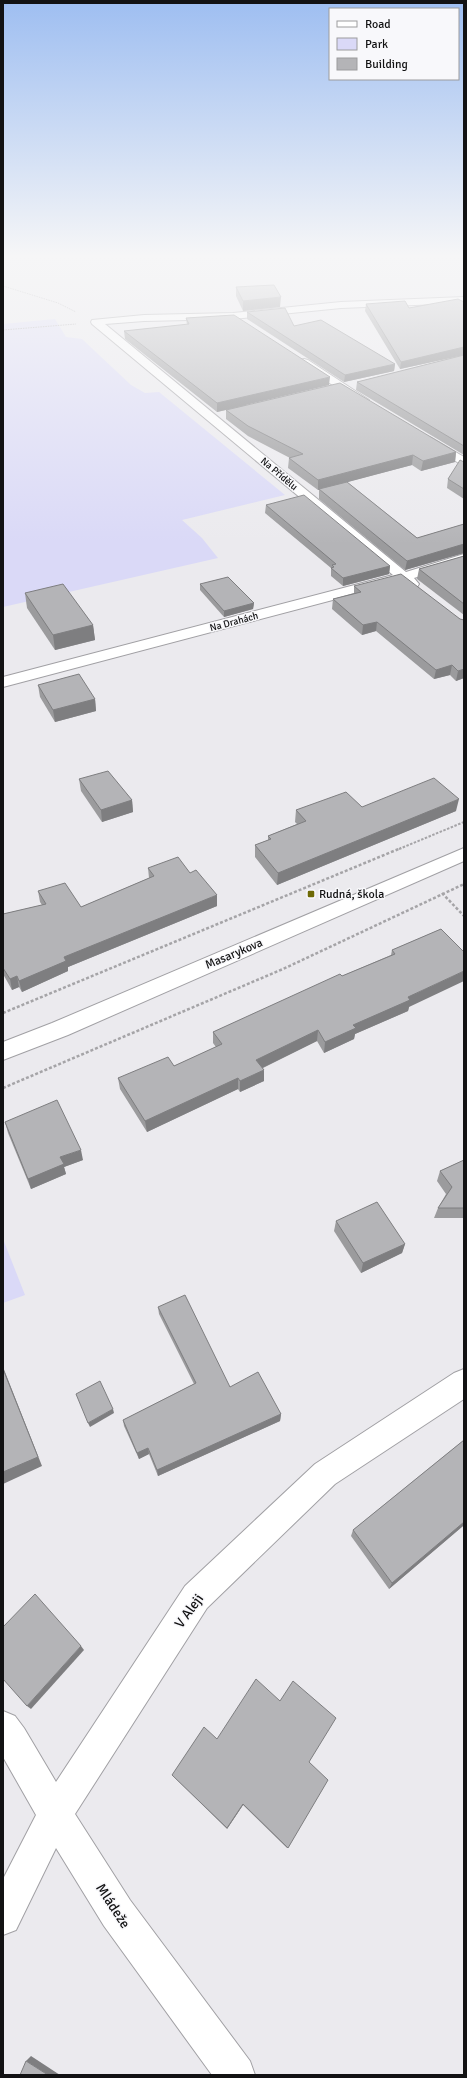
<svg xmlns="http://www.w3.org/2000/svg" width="467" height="2078" font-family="Signika,sans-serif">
<rect width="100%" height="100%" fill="#ebeaee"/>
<g fill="#dad9f7">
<path d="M55,319L66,337L82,339L131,385L145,393L159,392L285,495L182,520L202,538L218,558L3,607V324Z"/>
<path d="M3,1239L25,1295L3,1303Z"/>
</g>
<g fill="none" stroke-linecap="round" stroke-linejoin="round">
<defs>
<g id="minor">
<path d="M464,297V303L341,308L233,319L144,321L105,324L406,572L464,554V563L414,578L419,584L417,587H407L401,582L3,687V677L393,575L92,324L91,322L92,320L144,315L233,313L341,302Z"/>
<path d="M304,359L308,360L369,400L363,403L359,402L300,364L299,362L300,360Z"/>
<path d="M430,437L464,457V466L426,444L424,441Z"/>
<path d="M464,1369V1399L335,1484L207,1608L75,1814L130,1900L250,2061L255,2075H212L104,1926L56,1848L16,1930L3,1935V1879L36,1815L3,1757V1711L15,1716L24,1728L56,1782L185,1586L315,1464L454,1373Z"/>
</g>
<path id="major" d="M464,848V861L68,1035L3,1060V1042L52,1023Z"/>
</defs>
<use href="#minor" stroke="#a1a0a4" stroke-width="2"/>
<use href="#major" stroke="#a1a0a4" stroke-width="2"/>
<g stroke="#a5a4a7" stroke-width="1" stroke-dasharray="1.5 1" stroke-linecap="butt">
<path d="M3,286L58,303L76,312"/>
<path d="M3,330L76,324"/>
</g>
<path stroke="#a5a4a7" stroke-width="2" stroke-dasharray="2.5 1.5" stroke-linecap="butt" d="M399,849L464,822"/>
<g stroke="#a5a4a7" stroke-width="2.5" stroke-dasharray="3 2" stroke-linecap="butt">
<path d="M442,893L464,916"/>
<path d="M3,1013L401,848"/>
<path d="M3,1088L283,969L464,884"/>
</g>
<use href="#minor" fill="#fff" fill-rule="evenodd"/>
<use href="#major" fill="#fff" fill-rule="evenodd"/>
</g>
<g fill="#9b9b9d">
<path d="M236,287L280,307L243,311L236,296Z"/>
<path d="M464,302V455L356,390L357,382L464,355L400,369L365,311L366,304L409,308Z"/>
<path d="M247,312L294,326L395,364L394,371L344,382L247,319Z"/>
<path d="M186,318L329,385L244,405L456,452L455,462L421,471L412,465L347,482L417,538L464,524V553L405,570L319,499V490H318L288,468L289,458H290L248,436L226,419V410L217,412L125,339L124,331L187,325Z"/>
<path d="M464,462V499L447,488L448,479Z"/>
<path d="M266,505L390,566L389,574L343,586L331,576V568L265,513Z"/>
<path d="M464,556V615L417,579L419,569Z"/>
<path d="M200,584L254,603L253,609L224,617L200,590Z"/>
<path d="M354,586L460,619L464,678L456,681L450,675L434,679L376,631L362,635L332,609L333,599L354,593Z"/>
<path d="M25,593L93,625L95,640L55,650L27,608Z"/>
<path d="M38,685L95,699L96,711L55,722L40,697Z"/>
<path d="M79,779L132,800L133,812L102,822L81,791Z"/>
<path d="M362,807L456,811L277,885L255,857V845L268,840V836L297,824L295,822L296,810Z"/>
<path d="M148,868L190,873L217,906L68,967V971L22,992L19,987L12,990L3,974V914L42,905L40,902L38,891L81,907L149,878Z"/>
<path d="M441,929L409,1007L408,1011L355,1034L354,1039L324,1053L317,1041L263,1068L264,1081L240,1092L238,1089L147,1132L120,1089L118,1078L174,1066L216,1047L213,1043V1032L342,976L391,955L392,950Z"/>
<path d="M5,1122L83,1160L64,1167L66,1174L31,1189L8,1133Z"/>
<path d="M464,1160V1218H434L438,1208L446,1194L437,1181L440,1171Z"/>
<path d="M336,1221L405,1244L402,1253L361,1273L334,1231Z"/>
<path d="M158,1307L230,1387L281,1414L280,1421L158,1476L149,1454L139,1459L124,1426L123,1420L194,1384L159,1314Z"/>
<path d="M464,1440V1528L463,1526L389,1589L351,1536L353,1530Z"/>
<path d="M217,1739L309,1762L288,1848H287L243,1805L227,1829L172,1775Z"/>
</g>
<g fill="#7e7e80">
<path d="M281,297L280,307L243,311V301Z"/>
<path d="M464,347V355L400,369L401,362Z"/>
<path d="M395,364L394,371L344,382L345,375Z"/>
<path d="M330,377L329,385L217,412V403Z"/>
<path d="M456,452L455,462L421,471L423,461Z"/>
<path d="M413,455L412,465L318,490V480Z"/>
<path d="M464,544V553L405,570L407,561Z"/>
<path d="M390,566L389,574L343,586V578Z"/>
<path d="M254,603L253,609L224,617V611Z"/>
<path d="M377,622L376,631L362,635L363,625Z"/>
<path d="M93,625L95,640L55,650L53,635Z"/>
<path d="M452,665L450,675L434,679L436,670Z"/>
<path d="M464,669V678L456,681L458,671Z"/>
<path d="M95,699L96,711L55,722L53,710Z"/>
<path d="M459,799L456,811L277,885L278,873Z"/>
<path d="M132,800L133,812L102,822L101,810Z"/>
<path d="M217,895V906L68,967V971L22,992L19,981L64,957Z"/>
<path d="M464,971V981L409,1007L408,1011L355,1034L354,1039L324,1053L325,1042L353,1025L408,997Z"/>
<path d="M17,976L19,987L12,990L10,979Z"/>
<path d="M318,1030L317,1041L256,1071V1060Z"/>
<path d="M264,1070V1081L240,1092V1081Z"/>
<path d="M238,1078V1089L147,1132L145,1121Z"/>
<path d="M81,1150L83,1160L64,1167L66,1174L31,1189L28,1179L60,1157Z"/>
<path d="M405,1244L402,1253L361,1273L363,1263Z"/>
<path d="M3,1367L42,1466L3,1484Z"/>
<path d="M113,1409L114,1413L90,1427L88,1423Z"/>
<path d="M281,1414L280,1421L158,1476L157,1470Z"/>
<path d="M148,1448L149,1454L139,1459L137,1453Z"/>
<path d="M464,1522V1524L463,1526L389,1589L392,1583Z"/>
<path d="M81,1646L84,1650L31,1709L27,1706Z"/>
<path d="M243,1804V1805L227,1829V1828Z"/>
<path d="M31,2056L60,2075H48L26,2061Z"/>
</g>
<g fill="#b4b4b7" stroke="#7e7e80">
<path d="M274,285L281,297L243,301L236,287Z"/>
<path d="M458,299L464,302V347L401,362L366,304L405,301L409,308Z"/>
<path d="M285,308L294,326L321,320L395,364L345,375L247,312Z"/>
<path d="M234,315L330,377L217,403L124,331L189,324L186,318Z"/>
<path d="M464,355V446L357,382Z"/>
<path d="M340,383L456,452L423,461L413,455L318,480L289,458L303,454L248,426L226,410Z"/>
<path d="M460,460L464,462V489L448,479Z"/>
<path d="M347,482L417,538L464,524V544L407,561L319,489Z"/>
<path d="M304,495L390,566L343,578L331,568L334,567L332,565L336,564L266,505Z"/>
<path d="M464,556V604L419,569Z"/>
<path d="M401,574L460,619L464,620V669L458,671L452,665L436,670L377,622L363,625L333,599L361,592L354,586Z"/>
<path d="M228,577L254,603L224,611L200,584Z"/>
<path d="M63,584L93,625L53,635L25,593Z"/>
<path d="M79,674L95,699L53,710L38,685Z"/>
<path d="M108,771L132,800L101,810L79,779Z"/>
<path d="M434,778L459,799L278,873L255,845L271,839L268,836L306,821L296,810L346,792L362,807Z"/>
<path d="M178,857L190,873L196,870L217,895L64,957L66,961L19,981L17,976L10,979L3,968V914L46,904L38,891L65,883L81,907L154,876L148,868Z"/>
<path d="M441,929L464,952V971L408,997L410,1000L353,1025L356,1028L325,1042L318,1030L256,1060L264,1070L240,1081L238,1078L145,1121L118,1078L168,1057L174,1066L222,1044L213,1032L340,974L342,976L395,954L392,950Z"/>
<path d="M57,1100L81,1150L60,1157L64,1164L28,1179L5,1122Z"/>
<path d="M464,1160V1208H438L452,1187L440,1171Z"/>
<path d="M377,1202L405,1244L363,1263L336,1221Z"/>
<path d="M185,1295L230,1387L258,1372L281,1414L157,1470L148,1448L137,1453L123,1420L196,1383L158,1307Z"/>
<path d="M3,1369L38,1457L3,1472Z"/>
<path d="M100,1381L113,1409L88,1423L76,1394Z"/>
<path d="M464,1440V1522L392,1583L353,1530Z"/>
<path d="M35,1594L81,1646L27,1706L3,1679V1627Z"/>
<path d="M256,1679L280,1701L293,1681L336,1718L309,1762L328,1780L288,1848L243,1804L227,1828L172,1775L204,1727L217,1739Z"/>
<path d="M26,2061L48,2075H20Z"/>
</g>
<linearGradient id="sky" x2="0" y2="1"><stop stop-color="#9ebef1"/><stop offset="0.47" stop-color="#f6f6f7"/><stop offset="1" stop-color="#f6f6f7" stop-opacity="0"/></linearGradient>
<rect width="467" height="544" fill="url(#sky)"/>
<rect fill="#6e6a06" stroke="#f8f8fb" stroke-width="1.5" x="307" y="890" width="8" height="8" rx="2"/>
<g text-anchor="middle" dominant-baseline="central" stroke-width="3" stroke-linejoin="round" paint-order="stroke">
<g font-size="10" fill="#121213" stroke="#f8f8fb">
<text transform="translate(279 474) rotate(40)">Na Přídělu</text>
<text transform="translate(234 622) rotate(-15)">Na Drahách</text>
</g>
<g font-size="12" fill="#121213" stroke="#f8f8fb" text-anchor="start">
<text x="319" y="894">Rudná, škola</text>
</g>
<g font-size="12" fill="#121213" stroke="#f8f8fb">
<text transform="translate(234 954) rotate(-23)">Masarykova</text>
</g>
<g font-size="14" fill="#121213" stroke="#f8f8fb">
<text transform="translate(189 1611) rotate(-54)">V Aleji</text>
<text transform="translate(113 1906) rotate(57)">Mládeže</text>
</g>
</g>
<rect width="467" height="2078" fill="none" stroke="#121213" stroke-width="8"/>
<rect x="329" y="8" width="130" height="72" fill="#f8f8fb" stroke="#9c9c9e"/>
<rect x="337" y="21" width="20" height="6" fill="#ffffff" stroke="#9c9c9e"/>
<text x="365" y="28" font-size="12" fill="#121213">Road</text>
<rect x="337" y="38" width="20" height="12" fill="#dad9f7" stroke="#9c9c9e"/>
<text x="365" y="48" font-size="12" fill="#121213">Park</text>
<rect x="337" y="58" width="20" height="12" fill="#b4b4b7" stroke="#9c9c9e"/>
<text x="365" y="68" font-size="12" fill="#121213">Building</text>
</svg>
